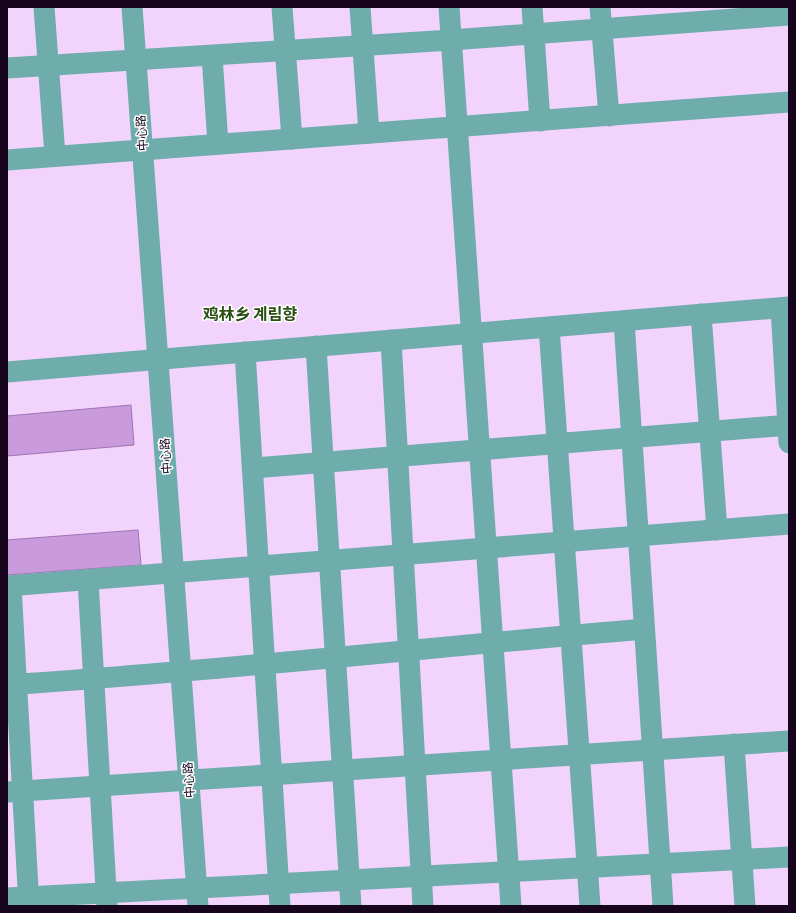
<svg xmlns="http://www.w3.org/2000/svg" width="796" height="913" font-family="'Asap Condensed','Noto Sans SC','Noto Sans KR',sans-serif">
<rect width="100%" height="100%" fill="#f1d3fc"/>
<g fill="#c99adc" stroke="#a073b2">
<path d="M131,405L134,445L7,456V416Z"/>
<path d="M138,530L141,565L7,575V540Z"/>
</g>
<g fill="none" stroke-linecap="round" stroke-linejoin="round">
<g stroke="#6fadad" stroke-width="21">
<path d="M44,7L55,156"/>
<path d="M132,7L198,906"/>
<path d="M282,7L292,139"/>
<path d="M360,7L369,133"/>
<path d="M449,7L511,906"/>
<path d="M532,7L540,121"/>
<path d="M600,7L609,116"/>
<path d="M212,56L218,144"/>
<path d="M7,68L451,40L789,15"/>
<path d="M7,160L789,102"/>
<path d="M781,308L789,443"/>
<path d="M701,314L717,530"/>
<path d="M624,321L663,906"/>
<path d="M549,327L590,906"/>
<path d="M391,340L423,906"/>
<path d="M316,346L351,906"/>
<path d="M245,352L280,906"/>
<path d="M7,372L789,307"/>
<path d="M253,468L789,425"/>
<path d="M88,580L107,906"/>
<path d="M7,586L789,524"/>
<path d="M11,586L29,906"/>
<path d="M7,685C220,671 432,647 644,629"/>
<path d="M734,744L745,906"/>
<path d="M7,792L789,741"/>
<path d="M7,898L789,857"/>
</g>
</g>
<g text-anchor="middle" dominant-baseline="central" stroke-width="3" stroke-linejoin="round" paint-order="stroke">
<g font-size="12" fill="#16051d" stroke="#fff">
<text transform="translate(142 133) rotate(-94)">中心路</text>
<text transform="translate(166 456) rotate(-94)">中心路</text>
<text transform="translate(189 780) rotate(-94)">中心路</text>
</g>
<g font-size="16" font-weight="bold" fill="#284e10" stroke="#fff">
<text x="250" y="314">鸡林乡 계림향</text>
</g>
</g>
<rect width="796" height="913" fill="none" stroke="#16051d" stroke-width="16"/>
</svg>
